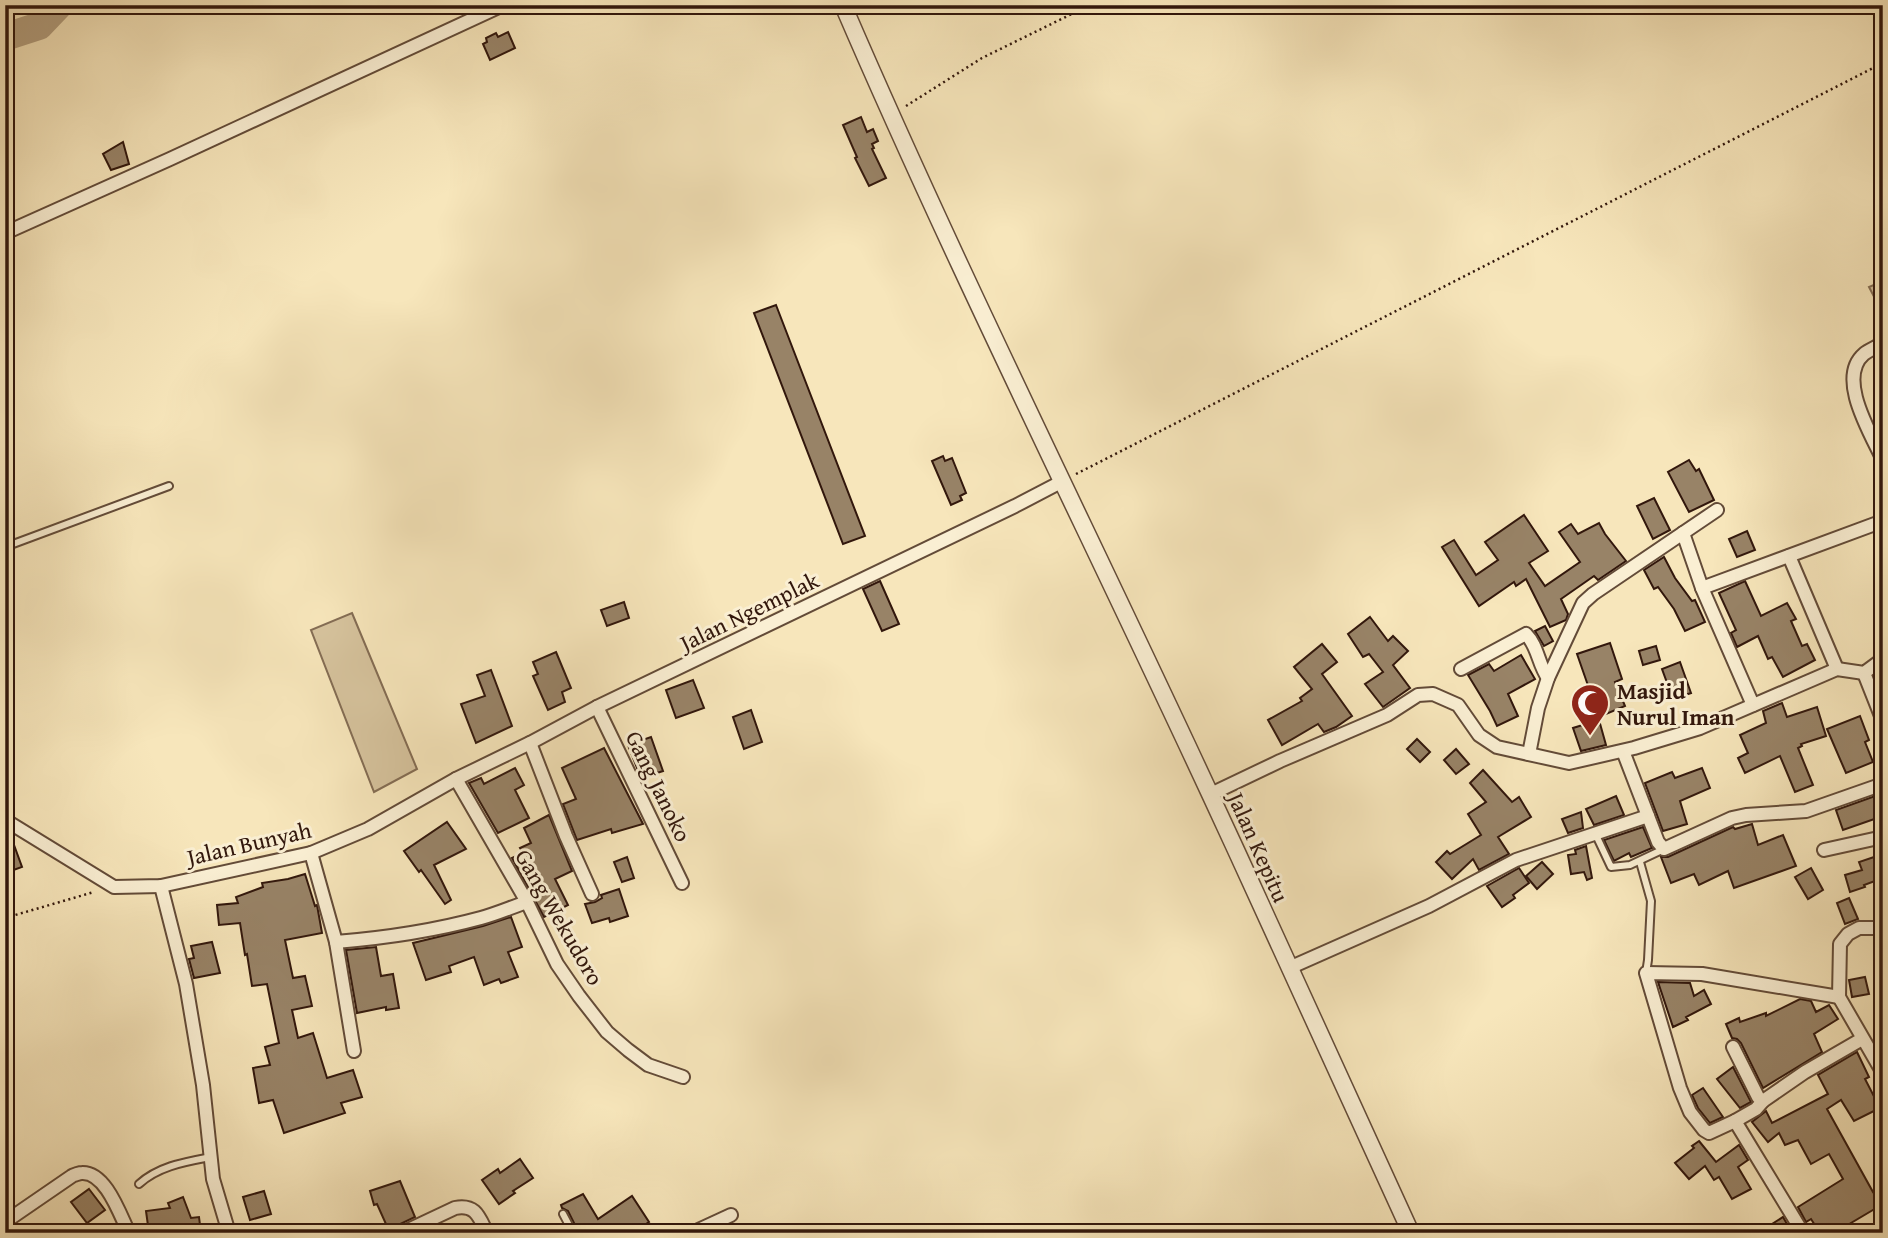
<svg xmlns="http://www.w3.org/2000/svg" width="1888" height="1238" font-family="'Gentium Book Plus',serif">
<rect width="100%" height="100%" fill="#f7e6bb"/>
<filter id="stains"><feTurbulence type="fractalNoise" baseFrequency=".00286" numOctaves="4"/><feColorMatrix values="0 0 0 0 .2 0 0 0 0 .09 0 0 0 0 .02 0 0 0 .5 -.17"/></filter>
<radialGradient id="worn" r=".72"><stop offset=".6" stop-color="#630" stop-opacity="0"/><stop offset="1" stop-color="#630" stop-opacity=".3"/></radialGradient>
<g fill="#d6c39d" stroke="#846d54" stroke-width="2">
<path d="M1883,281V314L1869,287Z"/>
<path d="M352,613L417,769L374,792L311,630Z"/>
</g>
<g fill="none" stroke-linecap="round" stroke-linejoin="round">
<path stroke="#b4a080" stroke-width="28" d="M5,37L39,26L59,5"/>
</g>
<g fill="#988367" stroke="#32170c" stroke-width="2">
<path d="M508,32L515,48L490,60L483,44L487,42L486,38L496,33L498,37Z"/>
<path d="M861,117L867,132L873,129L878,141L872,144L874,148L872,149L886,178L869,186L855,158L857,157L843,125Z"/>
<path d="M123,142L129,164L111,170L103,154Z"/>
<path d="M776,305L865,536L843,544L754,313Z"/>
<path d="M943,456L945,461L952,458L966,493L960,496L962,500L951,505L932,461Z"/>
<path d="M1689,460L1696,471L1699,469L1714,500L1689,512L1668,472Z"/>
<path d="M1654,498L1670,530L1653,539L1637,506Z"/>
<path d="M1524,515L1548,551L1529,563L1545,586L1580,562L1559,532L1571,524L1578,534L1599,523L1605,534L1626,561L1598,580L1594,576L1561,599L1568,614L1566,620L1550,627L1526,579L1516,586L1514,582L1479,606L1442,547L1454,540L1476,575L1498,560L1485,542Z"/>
<path d="M1747,531L1755,550L1737,557L1729,539Z"/>
<path d="M1664,557L1675,578L1692,601L1695,600L1705,622L1685,631L1674,609L1658,587L1654,589L1644,570Z"/>
<path d="M880,581L899,624L882,631L863,589Z"/>
<path d="M1745,581L1761,616L1787,603L1796,619L1791,621L1802,646L1807,644L1815,660L1783,677L1772,657L1768,659L1758,636L1737,647L1731,633L1736,630L1719,593Z"/>
<path d="M624,602L629,618L607,626L601,610Z"/>
<path d="M1370,617L1388,641L1393,636L1408,651L1393,665L1410,688L1383,707L1365,684L1383,672L1369,654L1363,657L1348,634Z"/>
<path d="M1545,626L1553,641L1544,646L1535,631Z"/>
<path d="M1610,643L1622,679L1615,682L1625,706L1599,717L1577,654Z"/>
<path d="M1322,644L1337,662L1322,674L1352,716L1336,727L1324,732L1318,724L1282,745L1268,720L1302,701L1300,698L1312,689L1294,667Z"/>
<path d="M1656,646L1660,660L1643,665L1639,651Z"/>
<path d="M556,652L571,688L562,692L565,702L548,710L533,676L538,674L533,662Z"/>
<path d="M1521,655L1535,679L1508,694L1518,716L1497,726L1490,711L1468,675L1489,664L1494,671Z"/>
<path d="M1680,662L1691,693L1673,699L1662,669Z"/>
<path d="M491,670L512,726L476,743L461,704L485,696L477,675Z"/>
<path d="M693,680L704,708L676,718L666,690Z"/>
<path d="M1782,703L1787,717L1817,707L1826,736L1801,744L1802,746L1798,748L1813,785L1795,792L1780,756L1745,773L1738,758L1748,753L1740,735L1766,723L1763,711Z"/>
<path d="M751,710L762,742L744,749L733,717Z"/>
<path d="M1860,716L1869,740L1865,742L1873,762L1846,773L1827,729Z"/>
<path d="M1599,720L1606,745L1581,751L1573,728Z"/>
<path d="M651,737L663,771L641,778L628,745Z"/>
<path d="M1417,739L1430,752L1420,762L1407,749Z"/>
<path d="M604,748L643,824L612,833L611,829L577,840L563,804L576,799L562,768Z"/>
<path d="M1456,749L1469,764L1456,774L1444,760Z"/>
<path d="M515,768L524,785L515,790L529,818L498,833L469,783L481,778L484,784Z"/>
<path d="M1702,768L1710,788L1680,801L1687,824L1663,831L1645,783L1672,772L1675,778Z"/>
<path d="M1483,770L1512,802L1519,797L1531,817L1498,837L1509,854L1479,870L1473,859L1452,879L1436,862L1447,851L1450,854L1481,835L1468,814L1486,802L1470,783Z"/>
<path d="M1878,795L1883,810V816L1843,830L1836,810Z"/>
<path d="M1616,796L1624,815L1594,825L1586,809Z"/>
<path d="M1581,812L1583,828L1568,833L1562,819Z"/>
<path d="M549,815L572,871L555,879L568,905L544,917L512,858L523,853L520,848L531,843L524,828Z"/>
<path d="M447,822L466,849L434,865L451,900L445,904L421,870L419,872L404,851Z"/>
<path d="M1752,824L1758,845L1783,835L1796,866L1734,888L1728,871L1699,885L1694,874L1671,883L1661,857H1668L1733,827L1735,829Z"/>
<path d="M1643,827L1652,848L1631,857L1629,853L1614,861L1604,840Z"/>
<path d="M5,830L10,834L22,867L5,873Z"/>
<path d="M1586,846L1592,878L1587,880L1584,872L1571,874L1568,855L1576,854L1575,850Z"/>
<path d="M1883,854V878L1864,885L1865,887L1850,892L1845,875L1862,870L1859,862Z"/>
<path d="M627,857L634,878L622,882L614,862Z"/>
<path d="M1542,862L1553,874L1537,889L1526,876Z"/>
<path d="M1519,868L1529,883L1513,895L1515,898L1502,907L1487,886Z"/>
<path d="M1811,868L1823,890L1808,899L1795,877Z"/>
<path d="M305,874L315,906L317,905L322,933L285,940L293,978L305,976L312,1006L292,1010L298,1038L313,1033L327,1078L353,1070L362,1097L341,1103L345,1113L284,1133L273,1100L259,1103L253,1068L270,1065L265,1047L279,1043L267,984L252,986L247,954L245,955L240,923L219,925L217,905L238,903L236,897L263,887L262,883L288,879Z"/>
<path d="M619,889L628,916L610,922L609,918L592,923L585,904L595,902L602,898L601,895Z"/>
<path d="M1849,898L1858,919L1845,924L1837,903Z"/>
<path d="M511,917L522,947L508,952L518,977L501,983L499,979L484,985L474,957L449,966L451,972L426,980L413,943L483,926Z"/>
<path d="M212,942L220,973L194,978L189,959L194,958L191,946Z"/>
<path d="M376,947L381,976L393,974L399,1008L386,1010V1007L357,1013L346,950Z"/>
<path d="M1865,977L1869,994L1852,997L1849,980Z"/>
<path d="M1658,982L1690,983L1694,996L1704,990L1711,1004L1686,1017L1688,1020L1673,1027Z"/>
<path d="M1800,999L1811,1001L1816,1012L1829,1005L1838,1019L1814,1034L1822,1052L1763,1088L1741,1043L1737,1039L1732,1038L1726,1024L1739,1018L1740,1022L1766,1013V1016Z"/>
<path d="M1857,1052L1869,1077L1865,1079L1880,1108L1854,1121L1841,1100L1827,1109L1873,1192L1883,1186V1204L1834,1233H1820L1811,1219L1806,1222L1798,1207L1843,1179L1829,1154L1811,1164L1798,1140L1785,1145L1779,1133L1768,1142L1752,1122L1766,1111L1772,1123L1828,1094L1818,1075Z"/>
<path d="M1733,1067L1751,1102L1740,1108L1717,1079Z"/>
<path d="M1703,1088L1723,1117L1710,1123L1698,1108L1692,1095Z"/>
<path d="M1699,1141L1716,1162L1739,1145L1748,1160L1738,1167L1751,1189L1732,1199L1719,1177L1714,1180L1705,1166L1689,1179L1675,1163L1694,1148L1692,1146Z"/>
<path d="M520,1159L533,1178L513,1191L515,1193L499,1204L482,1180L498,1169L500,1173Z"/>
<path d="M400,1181L415,1217L398,1225L393,1233H390L377,1204L374,1205L370,1191Z"/>
<path d="M89,1189L105,1210L87,1223L71,1202Z"/>
<path d="M264,1191L271,1214L250,1220L243,1197Z"/>
<path d="M583,1194L598,1219L632,1196L649,1222L632,1233H579L568,1211L562,1208L561,1205Z"/>
<path d="M183,1197L191,1218L199,1217L201,1233H149L146,1211L170,1208L168,1203Z"/>
<path d="M1783,1217L1791,1231L1788,1233H1758Z"/>
</g>
<g fill="none" stroke-linecap="round" stroke-linejoin="round">
<defs>
<g id="service">
<path d="M5,547L169,486"/>
<path d="M1595,833L1611,867L1630,865L1664,849"/>
<path d="M1640,862L1651,901L1648,960L1646,973"/>
<path d="M139,1184C159,1166 185,1162 211,1157"/>
<path d="M563,1214L573,1233"/>
</g>
<g id="minor">
<path d="M5,233L170,159L503,5"/>
<path d="M1883,343C1877,347 1869,350 1864,354C1836,378 1871,434 1883,460"/>
<path d="M1683,533L1702,588L1753,705"/>
<path d="M1789,556L1837,669"/>
<path d="M1702,588L1883,521"/>
<path d="M1461,669L1526,634C1538,646 1538,664 1548,678"/>
<path d="M1864,673L1883,721"/>
<path d="M597,707L682,883"/>
<path d="M530,743L566,836L592,894"/>
<path d="M1623,751L1658,842L1664,849L1732,818L1746,815L1806,811L1883,784"/>
<path d="M1529,754L1538,708L1548,678L1583,603L1593,594L1717,510"/>
<path d="M456,779L527,902L557,964L579,996L607,1032L628,1050L648,1065L683,1077"/>
<path d="M1211,794L1280,761L1387,715L1418,695L1433,694L1458,705L1479,735L1497,747L1569,763L1634,748L1700,728L1837,669L1864,673L1883,659"/>
<path d="M5,820L114,887L161,886L311,853L368,829L456,779L530,743L597,707L1015,506L1061,482"/>
<path d="M1824,850L1883,837"/>
<path d="M311,853L336,942L354,1051"/>
<path d="M161,886L186,984L203,1085L213,1179L229,1233"/>
<path d="M1883,928H1859L1848,934L1840,944L1839,997L1883,1073"/>
<path d="M336,942C385,938 433,931 481,918C496,914 512,907 527,902"/>
<path d="M1289,968L1429,906L1516,860L1648,816"/>
<path d="M1733,1047L1758,1097L1763,1101L1805,1072L1862,1039"/>
<path d="M1763,1101L1756,1109L1735,1121L1803,1233"/>
<path d="M1735,1121L1709,1133L1704,1130L1690,1112L1680,1088L1646,973L1702,974L1839,997"/>
<path d="M5,1222L72,1176C73,1175 80,1173 82,1173C106,1172 120,1215 129,1233"/>
<path d="M402,1233L455,1208C476,1204 479,1217 487,1233"/>
<path d="M692,1233L731,1215"/>
</g>
<path id="tertiary" d="M843,5C958,272 1088,531 1210,794C1278,940 1344,1087 1411,1233"/>
</defs>
<use href="#service" stroke="#634b38" stroke-width="10"/>
<use href="#minor" stroke="#634b38" stroke-width="16"/>
<use href="#tertiary" stroke="#634b38" stroke-width="19"/>
<g stroke="#32170c" stroke-width="2.5" stroke-dasharray="2 3.5" stroke-linecap="butt">
<path d="M906,106L982,58L1090,5"/>
<path d="M1076,474L1883,63"/>
<path d="M5,918L94,892"/>
</g>
<use href="#service" stroke="#faefd3" stroke-width="6"/>
<use href="#minor" stroke="#faefd3" stroke-width="12"/>
<use href="#tertiary" stroke="#faefd3" stroke-width="16"/>
</g>
<defs>
<symbol id="mosque-pin" viewBox="-11 -11 22 30"><path d="M0 17L-7.5 6A9.5 9.5 0 1 1 7.5 6Z" fill="#8f2418" stroke="#faefd3"/><path d="M3.5-4.9A6 6 0 1 0 3.5 4.9A5 5 0 1 1 3.5-4.9Z" fill="#fff"/></symbol>
</defs>
<g fill-rule="evenodd">
<use href="#mosque-pin" x="1568" y="681" width="44" height="60"/>
</g>
<g text-anchor="middle" dominant-baseline="central" stroke-width="6" stroke-linejoin="round" paint-order="stroke">
<g font-size="23" fill="#32170c" stroke="#faefd3">
<text transform="translate(749 611) rotate(-26)">Jalan Ngemplak</text>
<text transform="translate(659 786) rotate(64)">Gang Janoko</text>
<text transform="translate(249 843) rotate(-13)">Jalan Bunyah</text>
<text transform="translate(1259 847) rotate(66)">Jalan Kepitu</text>
<text transform="translate(560 917) rotate(60)">Gang Wekudoro</text>
</g>
<g font-size="23" font-weight="bold" fill="#32170c" stroke="#faefd3" text-anchor="start">
<text x="1617" y="690">Masjid<tspan x="1617" dy="26">Nurul Iman</tspan></text>
</g>
</g>
<rect width="1888" height="1238" fill="none" stroke="#f7e6bb" stroke-width="28"/>
<rect x="7" y="7" width="1874" height="1224" fill="none" stroke="#32170c" stroke-width="3.5"/>
<rect x="14" y="14" width="1860" height="1210" fill="none" stroke="#32170c" stroke-width="2"/>
<rect width="100%" height="100%" filter="url(#stains)"/>
<rect width="100%" height="100%" fill="url(#worn)"/>
</svg>
